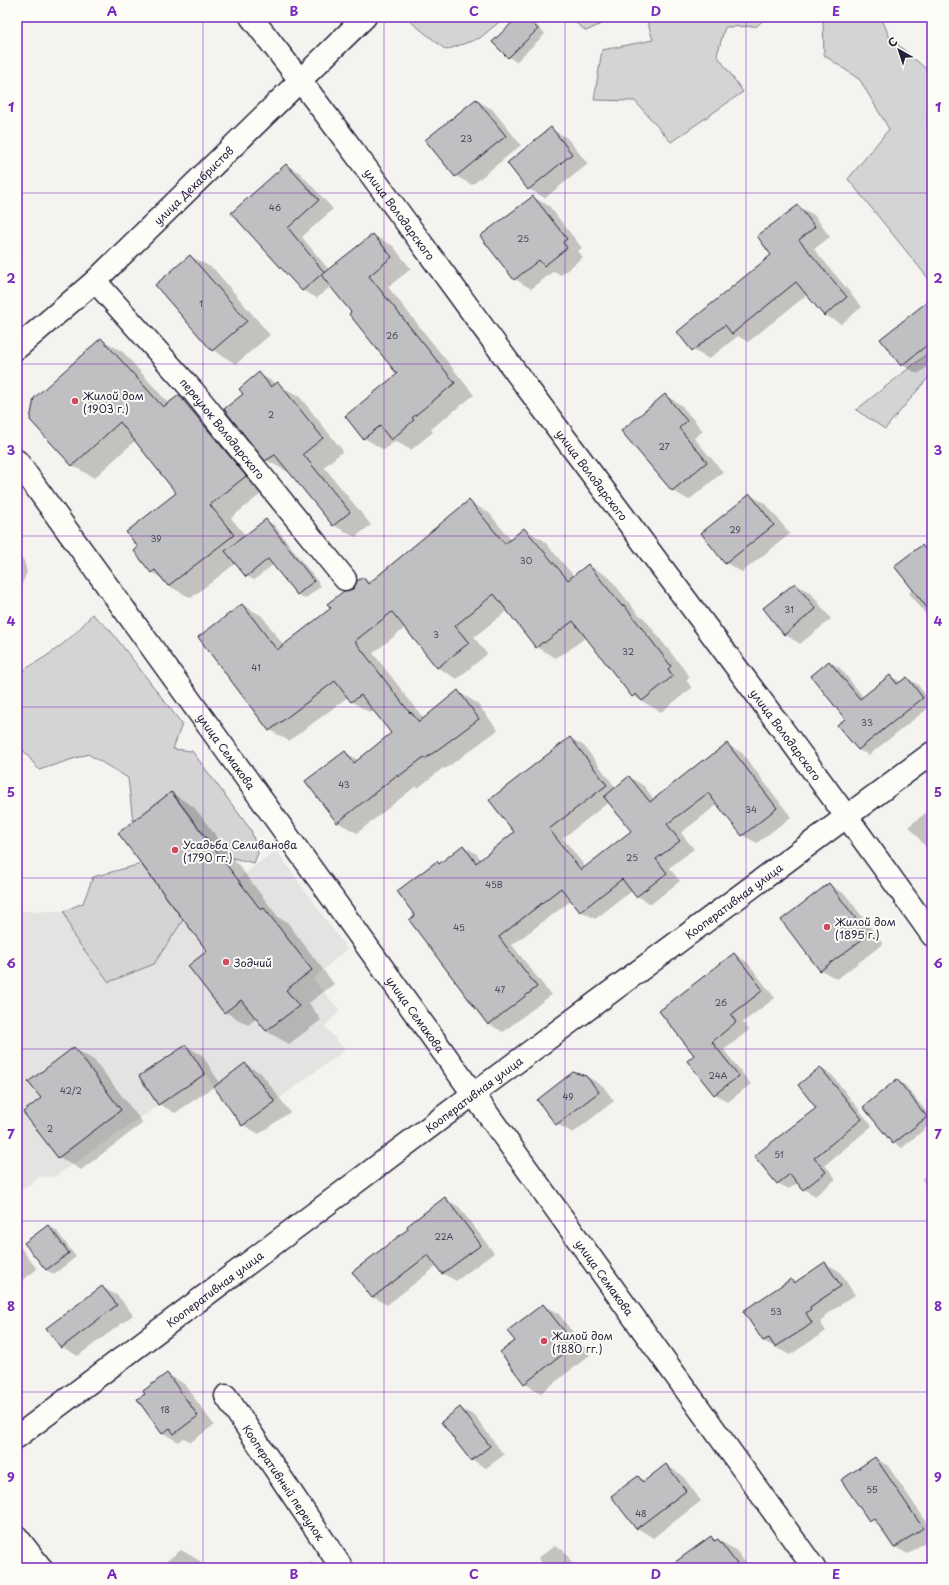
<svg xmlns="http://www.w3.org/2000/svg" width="949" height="1585" font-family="'Playpen Sans',sans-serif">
<rect width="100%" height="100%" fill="#f4f3ef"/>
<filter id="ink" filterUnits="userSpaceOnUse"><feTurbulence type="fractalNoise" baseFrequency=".025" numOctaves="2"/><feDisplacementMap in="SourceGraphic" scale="8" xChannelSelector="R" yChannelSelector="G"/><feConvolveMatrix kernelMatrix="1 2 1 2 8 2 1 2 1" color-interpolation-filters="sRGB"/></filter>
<g filter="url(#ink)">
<path fill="#e4e3e2" d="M276,850L347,949L313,979L340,1011L325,1026L345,1050L242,1126L205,1074L54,1177H39L17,1194V911H64L74,937L153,964L183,920Z"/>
<g fill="#d5d4d5" stroke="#7c7b88">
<path d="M405,17H505L480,38L446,50Z"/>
<path d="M569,17H616L586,31Z"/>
<path d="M646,17H766L757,26L725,27L717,55L743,92L671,142L635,101L594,100L602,50L653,40Z"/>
<path d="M823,17H881L890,38L932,74V112L927,119L932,150V283L848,179L889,129L860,80L824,55Z"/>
<path d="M932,350V378H928L885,429L856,410Z"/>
<path d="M92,614L110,630L182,724L173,749L192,751L251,830L258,853L254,863L219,855L172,792L133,821L128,778L88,754L39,770L17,742V674C46,657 71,642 92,614Z"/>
<path d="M141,864L183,920L154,964L109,982L74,937L64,911L83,903L93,877Z"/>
</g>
<g fill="#0003" fill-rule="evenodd">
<path d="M519,17L530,18L545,34L516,62L509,57Z"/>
<path d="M476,100L492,109L521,145L472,185L456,176Z"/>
<path d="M551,129L567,138L588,164L545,198L529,189Z"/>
<path d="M17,143L23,150L17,154Z"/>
<path d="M286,165L300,173L333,209L302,237L329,270L373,235L393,246L411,269L388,287L474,395L431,429L433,432L411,450L395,441L384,450L364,438L346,416L399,374L352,312L331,286L317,298L302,290L233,213Z"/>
<path d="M533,197L549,206L582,248L578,251L583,257L561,275L554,271L531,289L515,279Z"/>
<path d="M798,206L814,215L830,237L814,249L862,307L841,324L825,315L808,294L748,342L738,336L709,359L693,350L773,255Z"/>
<path d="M17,240L22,247L17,251Z"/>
<path d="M190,256L214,269L270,335L236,364L213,350Z"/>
<path d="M932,310V363L918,374L902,365Z"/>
<path d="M101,339L123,352L169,404L180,396L202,408L267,489L231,518L246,536L266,521L274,525L321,586L305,599L297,594L274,564L254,580L247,576L236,563L191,598L169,586L164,580L152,572L135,551L139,548L177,493L136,440L94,478L72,465Z"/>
<path d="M259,374L299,396L343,451L324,467L371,525L355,537L333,525L290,471L288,472L266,460L244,394Z"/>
<path d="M665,395L681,405L703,431L694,438L723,472L689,500L673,491L623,431Z"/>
<path d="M750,495L766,504L790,534L742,572L726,563Z"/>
<path d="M469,502L489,513L511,540L524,529L543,540L574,576L588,565L608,576L638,614L643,617L690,677L686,680L692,688L661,712L633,696L586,637L564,654L563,653L556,658L537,647L508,610L474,637L487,654L457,679L438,668L405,628L373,653L424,719L458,692L477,703L498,730L445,769L443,768L418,788L416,786L357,833L337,822L345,752L358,760L392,733L375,710L371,713L352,702L348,697L289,741L270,730L243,605L262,616L284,646L332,608L353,590L363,578L371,583Z"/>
<path d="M922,546L932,552V622L909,593L914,589Z"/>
<path d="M17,552L24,561L27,572L22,584L17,588Z"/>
<path d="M795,584L811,593L831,619L800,644L784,634Z"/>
<path d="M830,662L840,668L864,698L890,676L901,682L907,678L917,684L932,703V705L869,755L858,750L846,719Z"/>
<path d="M570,738L584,746L616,788L629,777L644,786L654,799L728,745L742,753L791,817L757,843L742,835L718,804L681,833L694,849L669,868L680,881L651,904L637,896L632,891L595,919L581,911L572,900L512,945L551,995L503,1032L489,1024L417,916L437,862L440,864L463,846L477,854L481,860L516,832ZM609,802L632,831L586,868L563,838Z"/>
<path d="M172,793L194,807L279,918L287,922L334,984L309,1003L321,1020L289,1044L266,1031L257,1018L248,1025L225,1012L208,952Z"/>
<path d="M932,808V853L928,850L909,826Z"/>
<path d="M829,885L845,894L883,944L837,979L821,970Z"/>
<path d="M734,954L747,962L775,998L743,1022L749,1030L724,1050L751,1084L728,1102L715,1094L688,1061L695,1055Z"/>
<path d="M186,1046L202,1055L220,1083L245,1064L261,1073L290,1112L259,1134L243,1125L215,1086L175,1113L159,1104Z"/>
<path d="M74,1048L95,1061L143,1123L81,1170L59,1157L25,1112L43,1099Z"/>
<path d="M820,1068L832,1075L872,1126L825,1165L836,1179L815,1196L804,1189L798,1183L789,1189L777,1183L817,1108Z"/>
<path d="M586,1076L603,1086L614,1101L573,1133L557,1124Z"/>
<path d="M897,1081L905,1085L932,1119V1123L902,1148L894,1143Z"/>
<path d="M932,1172V1195L922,1179Z"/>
<path d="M446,1199L459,1207L494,1253L456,1281L442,1273L437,1266L387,1305L373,1297L410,1229Z"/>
<path d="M48,1226L56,1230L76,1257L54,1274L46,1270Z"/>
<path d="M17,1243L37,1269L17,1285Z"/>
<path d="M825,1263L839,1271L855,1295L824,1316L825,1318L820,1322L826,1331L790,1355L763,1341L791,1280L795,1283Z"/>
<path d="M102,1287L118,1296L133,1315L78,1356L62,1347Z"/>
<path d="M543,1305L559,1314L590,1355L541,1393L525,1384L501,1353L516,1341Z"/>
<path d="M168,1374L184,1384L214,1425L191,1442L184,1438L178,1442L163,1433L146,1394Z"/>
<path d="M460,1408L475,1416L504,1455L486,1468L472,1460Z"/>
<path d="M875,1458L888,1466L932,1530V1537L908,1554L895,1547L881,1526L870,1520Z"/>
<path d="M666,1465L682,1475L701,1501L653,1538L637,1528L639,1477L645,1481Z"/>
<path d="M711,1537L717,1541L718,1540L736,1550L749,1568H669Z"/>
<path d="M555,1546L563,1550L576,1568H546L538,1558Z"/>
<path d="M181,1550L200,1561L206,1568H168L164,1563Z"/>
<path d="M311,1562L320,1568H303Z"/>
</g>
<g fill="#c0bfc2" stroke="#22223b">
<path d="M518,17H526L538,29L508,58L492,42Z"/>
<path d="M476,99L506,136L455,177L425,140Z"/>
<path d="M551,127L572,154L528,190L507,163Z"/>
<path d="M286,164L319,200L288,228L324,272L302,291L231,213Z"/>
<path d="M533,196L567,239L563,242L567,248L544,266L539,260L514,280L480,236Z"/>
<path d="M798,205L815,227L799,240L847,297L824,316L796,282L732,334L725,325L692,351L677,332L771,255L757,236Z"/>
<path d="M373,234L392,257L369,276L455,383L412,418L414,420L391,440L380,426L363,439L345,416L397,374L349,314L351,312L321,275Z"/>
<path d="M190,255L247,321L212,351L155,285Z"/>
<path d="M932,298V341L901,366L880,339Z"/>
<path d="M101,338L163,407L179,395L246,476L210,505L234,535L168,586L155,570L151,573L134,551L138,547L126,532L176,493L120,422L72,466L30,420L34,398Z"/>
<path d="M259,372L271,387L278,382L323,438L303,454L350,512L333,526L275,455L265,461L224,409L243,394L239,389Z"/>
<path d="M665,394L687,421L679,428L707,462L672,491L621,431Z"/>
<path d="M750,494L774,525L725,564L701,533Z"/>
<path d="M469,500L505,544L524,528L568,580L588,564L622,606L624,605L671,666L668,669L673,676L642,701L636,694L632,697L573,621L544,643L543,642L536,648L494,594L455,626L469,643L437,668L392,612L355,641L410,713L411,712L419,722L458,690L479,719L425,759L424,757L398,777L397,775L337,823L305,781L345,751L354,763L391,733L361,695L351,702L335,681L269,731L198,637L242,604L277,650L331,608L327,604L344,591L353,589L357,581L363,577L368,584Z"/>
<path d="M266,519L314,581L297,595L268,559L246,577L225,551Z"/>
<path d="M922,545L932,558V614L894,566Z"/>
<path d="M795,583L816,609L784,635L763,608Z"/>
<path d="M829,661L860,699L890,675L897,684L907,677L923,698L858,750L837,725L845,719L811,676Z"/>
<path d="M570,737L607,785L549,829L581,870L631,831L604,797L629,776L650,802L703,760L704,761L727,743L777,808L742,836L708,793L667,824L680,841L656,859L667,873L636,897L622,879L580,912L561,888L499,937L537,987L488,1025L409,920L415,916L397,891L437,861L439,864L463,845L476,863L514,832L489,800Z"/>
<path d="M171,792L261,910L264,908L312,970L286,990L299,1006L266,1031L241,1000L224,1013L188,966L207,951L118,833Z"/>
<path d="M829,883L868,935L820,971L781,920Z"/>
<path d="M734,953L763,990L731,1015L736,1022L712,1042L739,1076L714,1095L687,1061L694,1055L659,1011Z"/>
<path d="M186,1045L205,1074L158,1105L139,1076Z"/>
<path d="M74,1047L121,1110L58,1158L23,1112L41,1098L28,1082Z"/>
<path d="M245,1063L275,1102L242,1126L214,1087Z"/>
<path d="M820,1067L862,1119L814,1158L826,1172L803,1190L790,1174L777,1184L754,1156L816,1108L798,1085Z"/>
<path d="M573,1072L586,1076L599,1092L556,1125L537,1100Z"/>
<path d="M897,1079L927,1117L893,1144L863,1107Z"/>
<path d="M445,1197L481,1245L442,1274L428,1255L372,1298L352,1272L408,1229L407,1226Z"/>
<path d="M48,1225L69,1253L46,1270L24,1243Z"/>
<path d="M825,1262L841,1286L810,1307L811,1309L806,1313L812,1323L804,1329L775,1347L769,1338L763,1341L743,1311L791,1279L794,1283Z"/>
<path d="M102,1286L117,1305L61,1348L46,1328Z"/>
<path d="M543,1304L575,1345L524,1384L500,1352L515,1341L507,1331Z"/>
<path d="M167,1373L198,1416L174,1434L170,1428L162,1434L137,1399L145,1394L143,1391Z"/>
<path d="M460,1407L490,1446L471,1461L441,1422Z"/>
<path d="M875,1457L923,1528L894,1548L874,1518L869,1521L841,1480Z"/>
<path d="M666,1464L686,1491L636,1529L611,1496L638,1476L643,1482Z"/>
<path d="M711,1536L714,1541L718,1539L740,1568H667Z"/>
</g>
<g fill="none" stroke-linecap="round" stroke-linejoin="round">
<defs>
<g id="minor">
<path id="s1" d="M251,17C347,139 437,265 529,390C664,571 801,751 932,935"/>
<path id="s2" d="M95,281L193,391L345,579"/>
<path id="s3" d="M17,348L95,281L365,17"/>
<path id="s4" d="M17,461C284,829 548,1199 814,1568"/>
<path id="s5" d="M226,1396L342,1568"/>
<path id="s6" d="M17,1437L472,1095L932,753"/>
<path d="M17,1537L41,1568"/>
</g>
</defs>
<use href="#minor" stroke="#22223b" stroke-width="25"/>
<use href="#minor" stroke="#fdfcf7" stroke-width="22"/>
</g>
</g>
<path fill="none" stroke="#7b2cbf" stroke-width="1" stroke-opacity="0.55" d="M203,17V1568M384,17V1568M565,17V1568M746,17V1568M17,193H932M17,364H932M17,536H932M17,707H932M17,878H932M17,1049H932M17,1221H932M17,1392H932"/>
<g fill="#d1495b" stroke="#fdfcf7" stroke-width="1.5">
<circle cx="75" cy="401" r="4"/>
<circle cx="175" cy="850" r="4"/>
<circle cx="827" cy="927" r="4"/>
<circle cx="226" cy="962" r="4"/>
<circle cx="544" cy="1341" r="4"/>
</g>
<g text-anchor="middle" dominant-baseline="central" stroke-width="4" stroke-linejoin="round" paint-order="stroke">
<g font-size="9" fill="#4a495d">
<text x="466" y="138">23</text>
<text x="275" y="207">46</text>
<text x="523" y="238">25</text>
<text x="201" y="303">1</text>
<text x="392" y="335">26</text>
<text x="271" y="414">2</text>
<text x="664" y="446">27</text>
<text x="735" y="529">29</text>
<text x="156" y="538">39</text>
<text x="526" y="560">30</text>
<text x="789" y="609">31</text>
<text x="436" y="634">3</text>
<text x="628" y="651">32</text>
<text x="256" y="667">41</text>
<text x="867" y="722">33</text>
<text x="344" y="784">43</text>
<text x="751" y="809">34</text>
<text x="632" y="857">25</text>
<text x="494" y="884">45В</text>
<text x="459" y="927">45</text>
<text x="500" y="989">47</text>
<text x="721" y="1002">26</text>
<text x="718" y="1075">24А</text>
<text x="71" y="1090">42/2</text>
<text x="568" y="1096">49</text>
<text x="50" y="1128">2</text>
<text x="779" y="1154">51</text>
<text x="444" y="1236">22А</text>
<text x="776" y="1311">53</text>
<text x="165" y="1409">18</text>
<text x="872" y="1489">55</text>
<text x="641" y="1513">48</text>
</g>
<g font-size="11" fill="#22223b" stroke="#fdfcf7">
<text stroke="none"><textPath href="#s3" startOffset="240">улица Декабристов</textPath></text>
<text stroke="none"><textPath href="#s1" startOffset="247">улица Володарского</textPath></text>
<text stroke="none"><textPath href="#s2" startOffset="195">переулок Володарского</textPath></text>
<text stroke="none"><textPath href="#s1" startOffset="571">улица Володарского</textPath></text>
<text stroke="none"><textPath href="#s1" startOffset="895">улица Володарского</textPath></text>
<text stroke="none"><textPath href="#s4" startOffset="358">улица Семакова</textPath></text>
<text stroke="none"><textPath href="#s6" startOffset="895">Кооперативная улица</textPath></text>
<text stroke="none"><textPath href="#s4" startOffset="682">улица Семакова</textPath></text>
<text stroke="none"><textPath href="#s6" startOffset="571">Кооперативная улица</textPath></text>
<text stroke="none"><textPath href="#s4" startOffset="1006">улица Семакова</textPath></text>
<text stroke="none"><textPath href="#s6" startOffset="247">Кооперативная улица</textPath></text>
<text stroke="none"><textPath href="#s5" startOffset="104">Кооперативный переулок</textPath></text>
</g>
<g font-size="11" fill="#22223b" stroke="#fdfcf7" text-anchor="start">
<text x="83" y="395">Жилой дом<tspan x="83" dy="13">(1903 г.)</tspan></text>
<text x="183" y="844">Усадьба Селиванова<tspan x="183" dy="13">(1790 гг.)</tspan></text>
<text x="835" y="921">Жилой дом<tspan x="835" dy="13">(1895 г.)</tspan></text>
<text x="234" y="962">Зодчий</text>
<text x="552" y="1335">Жилой дом<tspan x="552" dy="13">(1880 гг.)</tspan></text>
</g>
</g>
<rect width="949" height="1585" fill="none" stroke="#fdfcf7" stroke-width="44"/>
<g transform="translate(899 50) rotate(321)" stroke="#fdfcf7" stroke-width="3" paint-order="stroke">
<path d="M0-3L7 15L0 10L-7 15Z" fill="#22223b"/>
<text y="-6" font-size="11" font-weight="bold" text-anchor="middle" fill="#22223b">С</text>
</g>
<rect x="22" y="22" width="905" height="1541" fill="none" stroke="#7b2cbf" stroke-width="1.5"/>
<g font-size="13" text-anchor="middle" font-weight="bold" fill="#7b2cbf">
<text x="112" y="16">A</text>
<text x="294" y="16">B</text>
<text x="474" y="16">C</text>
<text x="656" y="16">D</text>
<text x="836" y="16">E</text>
<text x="11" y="112">1</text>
<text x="938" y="112">1</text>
<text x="11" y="283">2</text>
<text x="938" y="283">2</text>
<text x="11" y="455">3</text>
<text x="938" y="455">3</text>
<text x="11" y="626">4</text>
<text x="938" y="626">4</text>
<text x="11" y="797">5</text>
<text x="938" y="797">5</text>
<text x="11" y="968">6</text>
<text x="938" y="968">6</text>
<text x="11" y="1139">7</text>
<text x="938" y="1139">7</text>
<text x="11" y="1311">8</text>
<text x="938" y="1311">8</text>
<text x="11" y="1482">9</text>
<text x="938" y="1482">9</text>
<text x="112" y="1579">A</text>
<text x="294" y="1579">B</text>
<text x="474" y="1579">C</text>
<text x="656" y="1579">D</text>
<text x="836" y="1579">E</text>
</g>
</svg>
